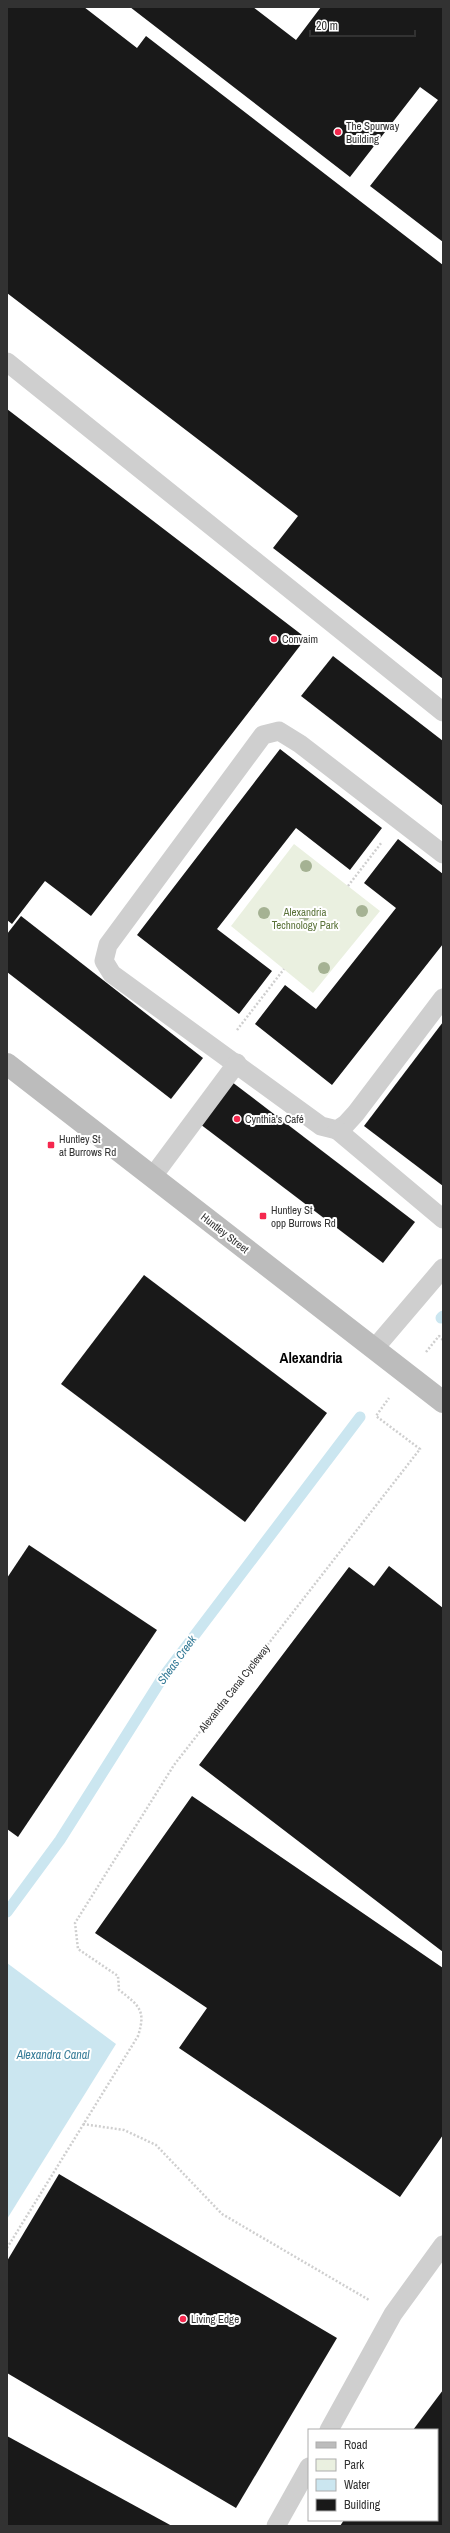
<svg xmlns="http://www.w3.org/2000/svg" width="450" height="2533" font-family="'Archivo Narrow',sans-serif">
<rect width="100%" height="100%" fill="#fff"/>
<path fill="#eaf0e0" d="M294,844L380,911L313,993L231,926Z"/>
<path fill="#cbe6f0" d="M7,1963L116,2044L7,2219Z"/>
<g fill="none" stroke-linecap="round" stroke-linejoin="round">
<g stroke="#cbe6f0" stroke-width="11">
<path d="M441,1318L443,1316"/>
<path d="M7,1912L60,1840L163,1677L360,1417"/>
</g>
</g>
<g fill="#191919">
<path d="M7,7H84L137,48L146,36L443,265V679L273,548L298,516L7,293Z"/>
<path d="M130,7H253L296,40L321,7H443V242L370,186L438,100L420,87L350,177Z"/>
<path d="M7,409L306,638L91,916L45,881L12,924L7,920Z"/>
<path d="M333,656L443,741V806L301,696Z"/>
<path d="M280,749L382,828L350,870L296,828L217,929L272,971L239,1014L137,935Z"/>
<path d="M398,839L443,874V944L332,1085L255,1024L285,985L316,1009L396,908L364,883Z"/>
<path d="M21,916L203,1058L171,1099L7,972V934Z"/>
<path d="M443,1022V1186L364,1126Z"/>
<path d="M232,1082L415,1222L383,1263L200,1124Z"/>
<path d="M144,1275L327,1413L245,1522L61,1384Z"/>
<path d="M29,1545L157,1630L18,1837L7,1829V1578Z"/>
<path d="M389,1566L443,1608V1952L199,1765L349,1567L374,1586Z"/>
<path d="M192,1796L443,1968V2135L400,2197L179,2048L207,2008L95,1933Z"/>
<path d="M59,2174L337,2338L236,2508L7,2373V2261Z"/>
<path d="M443,2390V2526H340L344,2520H437V2430H413Z"/>
<path d="M7,2436L172,2526H7Z"/>
</g>
<g fill="none" stroke-linecap="round" stroke-linejoin="round">
<g stroke="#cfcfcf" stroke-width="2.5" stroke-dasharray="2 2" stroke-linecap="butt">
<path d="M348,886L382,842"/>
<path d="M237,1030L284,969"/>
<path d="M426,1352L439,1336L443,1340"/>
<path d="M83,2124L124,2130L156,2145L222,2214L369,2300"/>
<path d="M7,2248L138,2036C146,2011 140,2006 119,1990L118,1976L78,1949L75,1923L174,1765L420,1449L376,1416L389,1398"/>
</g>
<g stroke="#cfcfcf" stroke-width="19">
<path d="M7,362L443,712"/>
<path d="M443,854L300,744L279,731L263,735L108,945L104,961L112,974L321,1126L337,1130L346,1124L356,1113L443,998"/>
<path d="M337,1130L443,1219"/>
<path d="M153,1176L237,1063"/>
<path d="M374,1349L443,1268"/>
<path d="M329,2430L393,2314L443,2245"/>
<path d="M276,2526L309,2467"/>
</g>
<path stroke="#bcbcbc" stroke-width="22" d="M7,1064L443,1402"/>
</g>
<g fill="#a5b293">
<circle cx="306" cy="866" r="6"/>
<circle cx="362" cy="911" r="6"/>
<circle cx="264" cy="913" r="6"/>
<circle cx="304" cy="915" r="6"/>
<circle cx="324" cy="968" r="6"/>
</g>
<g fill="#f5284e" stroke="#fff" stroke-width="1.5">
<circle cx="338" cy="132" r="4"/>
<circle cx="274" cy="639" r="4"/>
<circle cx="237" cy="1119" r="4"/>
<rect x="47" y="1141" width="8" height="8" rx="2"/>
<rect x="259" y="1212" width="8" height="8" rx="2"/>
<circle cx="183" cy="2319" r="4"/>
</g>
<g text-anchor="middle" dominant-baseline="central" stroke-width="4" stroke-linejoin="round" paint-order="stroke">
<g font-size="11" fill="#323232" stroke="#fff" text-anchor="start">
<text x="346" y="126">The Spurway<tspan x="346" dy="13">Building</tspan></text>
<text x="282" y="639">Convaim</text>
<text x="245" y="1119">Cynthia's Café</text>
<text x="59" y="1139">Huntley St<tspan x="59" dy="13">at Burrows Rd</tspan></text>
<text x="271" y="1210">Huntley St<tspan x="271" dy="13">opp Burrows Rd</tspan></text>
<text x="191" y="2319">Living Edge</text>
</g>
<g font-size="11" fill="#5b733a" stroke="#fff">
<text x="305" y="912">Alexandria<tspan x="305" dy="13">Technology Park</tspan></text>
</g>
<g font-size="11" fill="#323232" stroke="#fff">
<text transform="translate(225 1233) rotate(38)">Huntley Street</text>
<text transform="translate(234 1688) rotate(-52)">Alexandra Canal Cycleway</text>
</g>
<g font-size="12" font-style="italic" fill="#357b97" stroke="#fff">
<text transform="translate(177 1660) rotate(-54)">Sheas Creek</text>
<text x="53" y="2055">Alexandra Canal</text>
</g>
<g font-size="15" font-weight="bold" fill="#000" stroke="#fff">
<text x="311" y="1357">Alexandria</text>
</g>
</g>
<rect width="450" height="2533" fill="none" stroke="#323232" stroke-width="16"/>
<rect x="308" y="2429" width="130" height="92" fill="#ffffff" stroke="#adadad"/>
<rect x="316" y="2442" width="20" height="6" fill="#bcbcbc" stroke="#adadad"/>
<text x="344" y="2449" font-size="12" fill="#323232">Road</text>
<rect x="316" y="2459" width="20" height="12" fill="#eaf0e0" stroke="#adadad"/>
<text x="344" y="2469" font-size="12" fill="#323232">Park</text>
<rect x="316" y="2479" width="20" height="12" fill="#cbe6f0" stroke="#adadad"/>
<text x="344" y="2489" font-size="12" fill="#323232">Water</text>
<rect x="316" y="2499" width="20" height="12" fill="#191919" stroke="#adadad"/>
<text x="344" y="2509" font-size="12" fill="#323232">Building</text>
<path d="M310 30v6h105v-6" fill="none" stroke="#323232" stroke-width="2"/>
<text x="316" y="30" font-size="12" fill="#323232" stroke="#ffffff" stroke-width="3" paint-order="stroke">20 m</text>
</svg>
